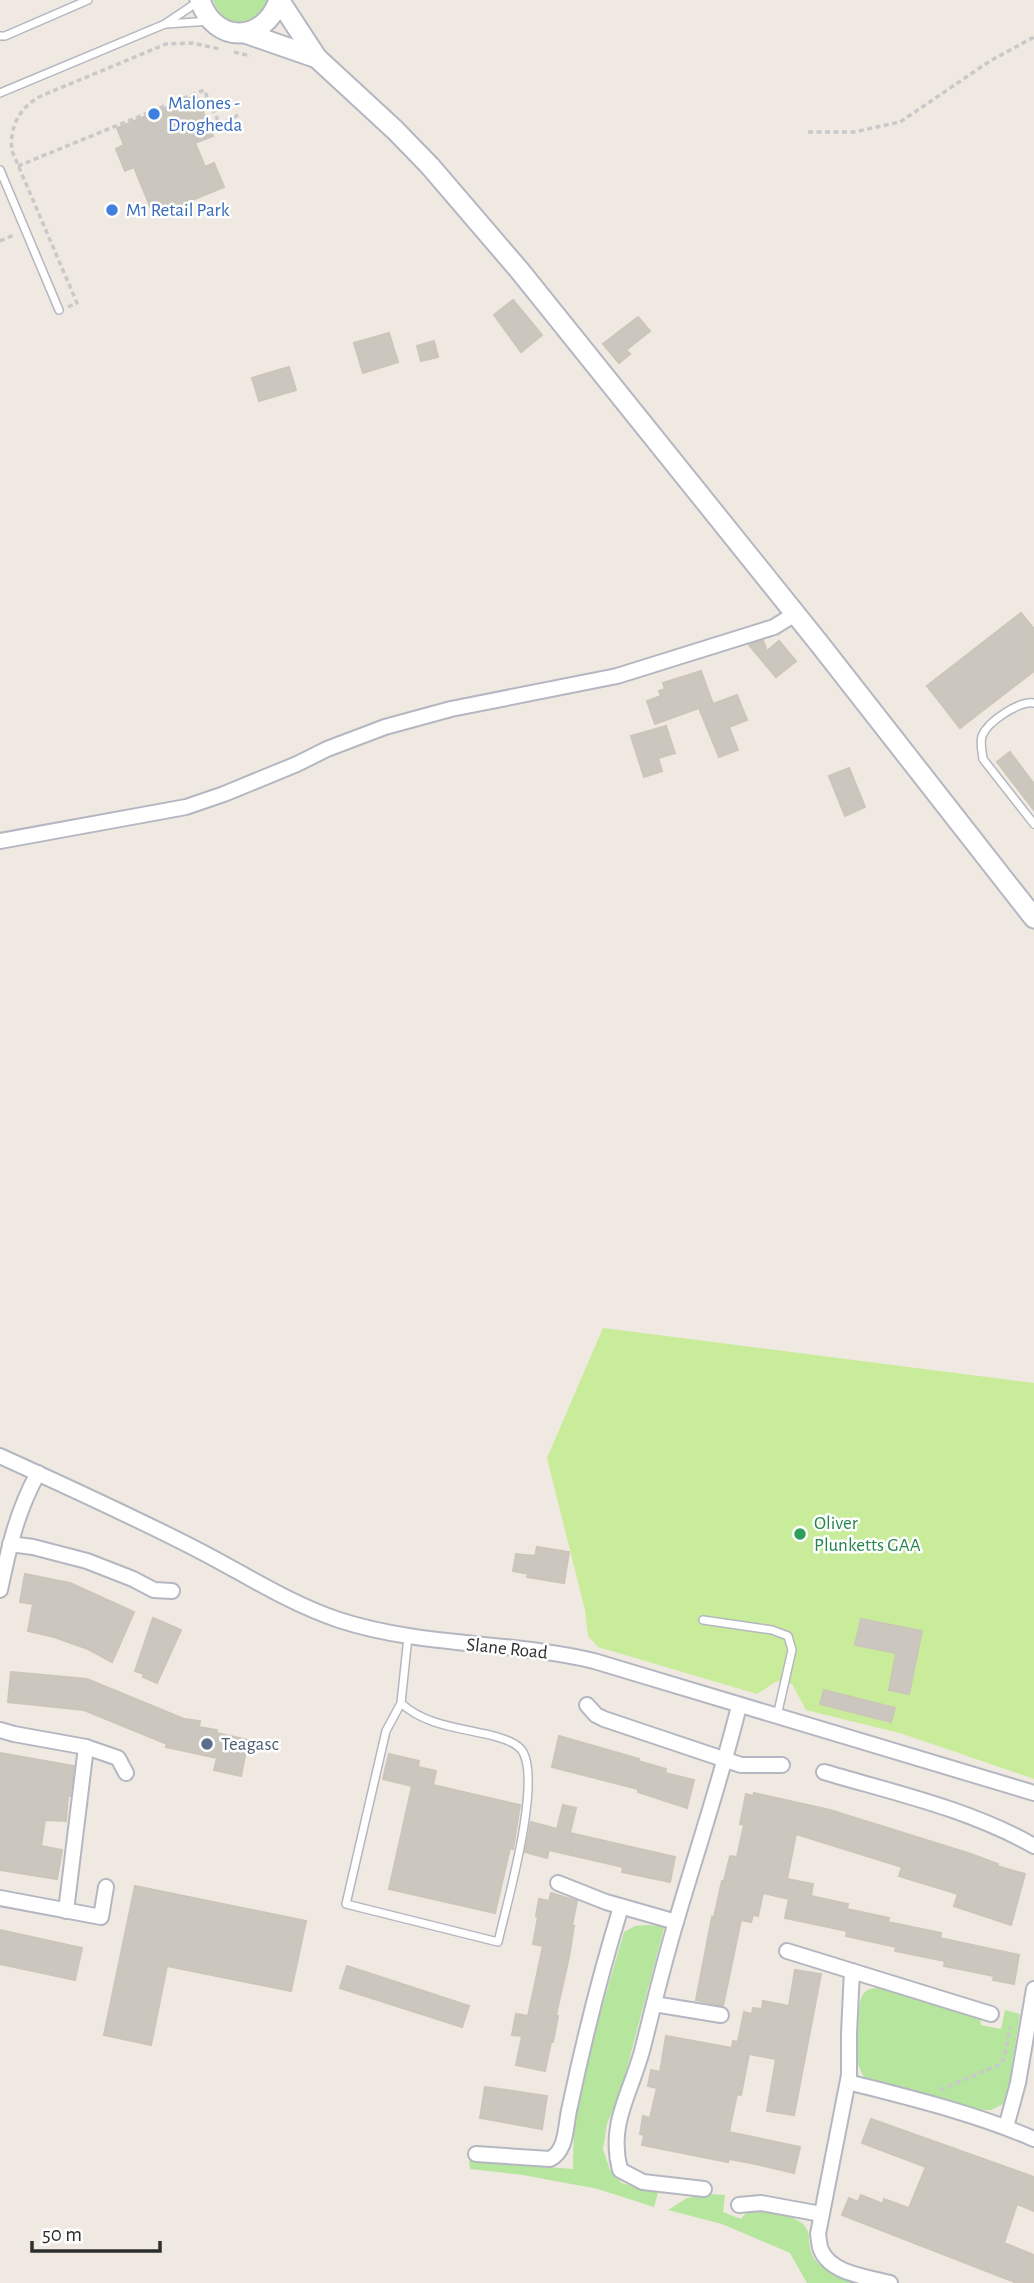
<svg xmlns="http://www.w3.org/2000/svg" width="1034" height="2283" font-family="'Alegreya Sans',sans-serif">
<rect width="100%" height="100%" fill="#efe9e1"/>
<g fill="#b6e59e">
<path d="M213,0H269C257,29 225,32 213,0Z"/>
<path d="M648,1925L660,1926L664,1928L626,2072L618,2098L607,2124L603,2149L610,2170L622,2183L658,2193L654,2207L598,2189L523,2175L470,2169L469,2161L573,2169L574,2121L582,2076L624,1932L635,1926Z"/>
<path d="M880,1987L891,1989L980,2018L981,2025L1001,2029L1005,2010L1020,2014L1009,2085L1003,2104L991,2110H982L864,2077C860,2070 857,2064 857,2055C856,2044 857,2000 864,1993C867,1989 875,1988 880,1987Z"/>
<path d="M709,2194L725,2195L723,2212L741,2219L750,2208C766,2212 789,2213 802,2223C811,2231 808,2238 810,2248C814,2271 843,2276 862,2283H807L790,2253L722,2224L668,2210L687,2198Z"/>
</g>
<path fill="#c9ec9a" d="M603,1328L1034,1383V1779L903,1734L806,1710L792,1684L777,1681L757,1694L598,1647L588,1636L585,1610L547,1458Z"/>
<g fill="#cbc7bf" stroke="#cbc5ba" stroke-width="2">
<path d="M196,95L213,136L195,143L205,167L214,163L224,187L154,216L134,167L125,171L116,149L124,145L117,128Z"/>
<path d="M513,300L542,335L521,352L494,315Z"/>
<path d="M638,317L650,331L626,350L630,354L619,363L603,344Z"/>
<path d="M389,333L398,362L363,373L354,343Z"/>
<path d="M434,341L438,357L421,361L417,346Z"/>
<path d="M289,367L296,390L259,401L252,378Z"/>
<path d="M1021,613L1034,629V671L960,728L927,686Z"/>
<path d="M763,640L767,651L779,641L796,661L776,677L749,645Z"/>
<path d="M701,671L713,704L737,695L747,720L729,727L738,750L719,757L699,708L655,724L647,701L661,696L659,691L665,689L663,683Z"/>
<path d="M666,726L675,753L658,758L662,771L644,777L631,736Z"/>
<path d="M1010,752L1034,784V810L997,762Z"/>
<path d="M849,768L865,807L845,816L829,776Z"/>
<path d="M537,1547L569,1552L564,1583L527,1577L528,1574L513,1571L516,1554L535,1556Z"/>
<path d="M25,1574L70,1583L134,1612L112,1662L88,1649L54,1637L28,1631L33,1604L20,1602Z"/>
<path d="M153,1618L181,1630L157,1683L143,1677L144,1674L135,1671Z"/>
<path d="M861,1619L922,1631L909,1694L889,1690L896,1653L855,1645Z"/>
<path d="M11,1672L87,1679L184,1719L200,1721L199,1727L217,1730V1733L248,1740L241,1776L214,1770L217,1758L166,1747L167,1744L84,1710L8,1702Z"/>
<path d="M824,1690L895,1708L891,1722L820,1704Z"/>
<path d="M559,1736L639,1759L638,1761L666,1769L665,1773L694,1780L687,1808L638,1792V1789L552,1767Z"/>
<path d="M0,1753L74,1766L70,1796H68L66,1821L45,1820L41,1846L62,1850L57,1879L0,1870Z"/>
<path d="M389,1754L419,1761L418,1767L436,1771L433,1785L520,1805L513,1849L510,1848L495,1913L389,1889L412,1786L383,1779Z"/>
<path d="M754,1793L830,1810L971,1854L998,1864L997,1866L1025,1874L1011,1925L954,1906L958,1894L899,1876L902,1867L796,1834L787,1879L813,1884L811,1896L848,1904L847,1909L889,1918L888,1922L941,1933L940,1938L1019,1955L1014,1984L993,1980L994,1976L944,1966L945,1961L895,1951L896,1947L846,1936L847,1931L785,1918L789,1899L763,1893L758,1916L753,1915L751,1922L741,1920L723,2006L696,2000L712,1917H714L722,1881H724L730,1856L737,1857L744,1825L740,1824L746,1794L753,1796Z"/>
<path d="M563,1805L576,1808L570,1833L675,1857L670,1882L622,1872L623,1867L549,1850L547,1858L525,1852L531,1822L557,1829Z"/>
<path d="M135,1886L306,1921L291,1991L167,1966L151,2045L104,2035Z"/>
<path d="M551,1893L577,1901L572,1926H574L569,1957L556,2015L558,2016L553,2042H551L545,2071L516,2065L522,2036L512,2035L516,2014L528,2016L543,1946L533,1944L538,1917L536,1916L539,1899L549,1901Z"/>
<path d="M0,1930L82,1948L75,1980L0,1964Z"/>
<path d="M347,1966L469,2006L462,2027L340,1988Z"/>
<path d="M795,1970L821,1974L794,2115L767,2111L776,2059L749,2054L741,2095L737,2094L729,2132L800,2147L794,2173L751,2163L729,2159L728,2162L642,2145L644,2135L640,2134L643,2116L650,2118L657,2088L648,2086L651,2070L660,2072L666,2036L732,2048L733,2041L738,2042L744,2012L752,2014L753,2008L762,2009L763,2001L789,2006Z"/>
<path d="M485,2087L547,2096L542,2129L480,2118Z"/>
<path d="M871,2119L1034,2177V2211L1017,2204L1004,2243L1034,2255V2283H1017L842,2215L849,2198L858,2202L861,2195L883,2204L884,2199L909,2208L926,2167L862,2143Z"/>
</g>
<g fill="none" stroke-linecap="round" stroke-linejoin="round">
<defs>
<g id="service">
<path d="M166,24L210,21"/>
<path d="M0,36H5L88,0"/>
<path d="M0,93L165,24L199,1"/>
<path d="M0,170L59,310"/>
<path d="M1034,703C1019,701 988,721 982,736C980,744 982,751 983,759L1034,824"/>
<path d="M703,1620L772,1630L788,1636L792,1650L777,1716"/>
<path d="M401,1703C424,1725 460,1728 490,1735C501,1738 517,1742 523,1752C541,1785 507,1903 498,1942L346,1904L386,1731L401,1703L408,1637"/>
</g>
<g id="minor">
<path d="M0,841L186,807L224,794L297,764L327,749L385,727L451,709L617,676L774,627L795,614"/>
<path d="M0,1456C66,1486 132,1516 196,1549C243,1573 288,1603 339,1620C422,1647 510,1641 594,1661L1034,1793"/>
<path d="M10,1544L33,1547L87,1561L133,1579L154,1590L172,1591"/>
<path d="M0,1590C9,1547 17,1511 38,1473"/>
<path d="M587,1705L596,1715L604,1719L741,1765H782"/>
<path d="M0,1730L14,1734L86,1747L118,1758L126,1773"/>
<path d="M824,1772C895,1793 969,1809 1034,1846"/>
<path d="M558,1883L606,1902L676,1922"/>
<path d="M0,1898L101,1917L106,1887"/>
<path d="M66,1911L86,1747"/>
<path d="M787,1951L991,2014"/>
<path d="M852,1971L849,2033V2075L818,2234C819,2239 819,2246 821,2250C831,2274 868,2277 890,2283"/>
<path d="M654,2004L721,2015"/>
<path d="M848,2082C910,2098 974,2113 1034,2139"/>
<path d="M1006,2127L1018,2083L1034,1989"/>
<path d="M476,2154L550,2159C568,2150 565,2124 570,2106C584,2039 601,1972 621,1907"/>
<path d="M704,2189L643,2182L620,2170C608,2124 630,2095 642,2051C653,2008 663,1965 676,1922C697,1850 721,1779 739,1706"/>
<path d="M739,2205L761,2203L821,2214"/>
</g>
<g id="secondary">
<path d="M200,0C214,44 264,44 279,0"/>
<path d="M279,0L317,58L395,130L430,166L520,271L818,642L1034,918"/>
<path d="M245,33L317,58"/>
</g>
</defs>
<use href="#service" stroke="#b4b7c1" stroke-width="10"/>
<use href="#minor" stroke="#b4b7c1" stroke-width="18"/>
<use href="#secondary" stroke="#b4b7c1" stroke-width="23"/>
<g stroke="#c9c9c9" stroke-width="3.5" stroke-dasharray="5 3.5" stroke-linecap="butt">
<path d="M234,52L251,56"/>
<path d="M808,132H854L900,122L990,61L1034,37"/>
<path d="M18,166L204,90L220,125L240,114"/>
<path d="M0,241L14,235"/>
<path d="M68,307L77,303L12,151C9,126 20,107 41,96L166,44L192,43L220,49"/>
<path d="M940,2090L998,2065L1004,2059L1010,2027"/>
</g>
<use href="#service" stroke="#fff" stroke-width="7"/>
<use href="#minor" stroke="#fff" stroke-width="14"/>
<use href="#secondary" stroke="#fff" stroke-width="19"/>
</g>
<g fill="#3f7fe0" stroke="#fff" stroke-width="2.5">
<circle cx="154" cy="114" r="7"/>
<circle cx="112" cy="210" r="7"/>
</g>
<circle fill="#2e9e5b" stroke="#fff" stroke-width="2.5" cx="800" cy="1534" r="7"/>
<circle fill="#5c6f8a" stroke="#fff" stroke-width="2.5" cx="207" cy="1744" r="7"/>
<g text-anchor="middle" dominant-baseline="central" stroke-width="5" stroke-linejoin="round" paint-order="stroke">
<g font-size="19" fill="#366cbe" stroke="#fff" text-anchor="start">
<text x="168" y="103">Malones -<tspan x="168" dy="22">Drogheda</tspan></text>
<text x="126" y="210">M1 Retail Park</text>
</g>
<g font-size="19" fill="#27864d" stroke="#fff" text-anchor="start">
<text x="814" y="1523">Oliver<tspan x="814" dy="22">Plunketts GAA</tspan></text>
</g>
<g font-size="19" fill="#2e2e2e" stroke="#fff">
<text transform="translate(507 1649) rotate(6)">Slane Road</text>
</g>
<g font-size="19" fill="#4e5e75" stroke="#fff" text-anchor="start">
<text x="221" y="1744">Teagasc</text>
</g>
</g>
<path d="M32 2241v10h128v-10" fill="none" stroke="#2e2e2e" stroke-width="3.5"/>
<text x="42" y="2241" font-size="21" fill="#2e2e2e" stroke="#ffffff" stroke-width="5" paint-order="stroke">50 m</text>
</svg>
